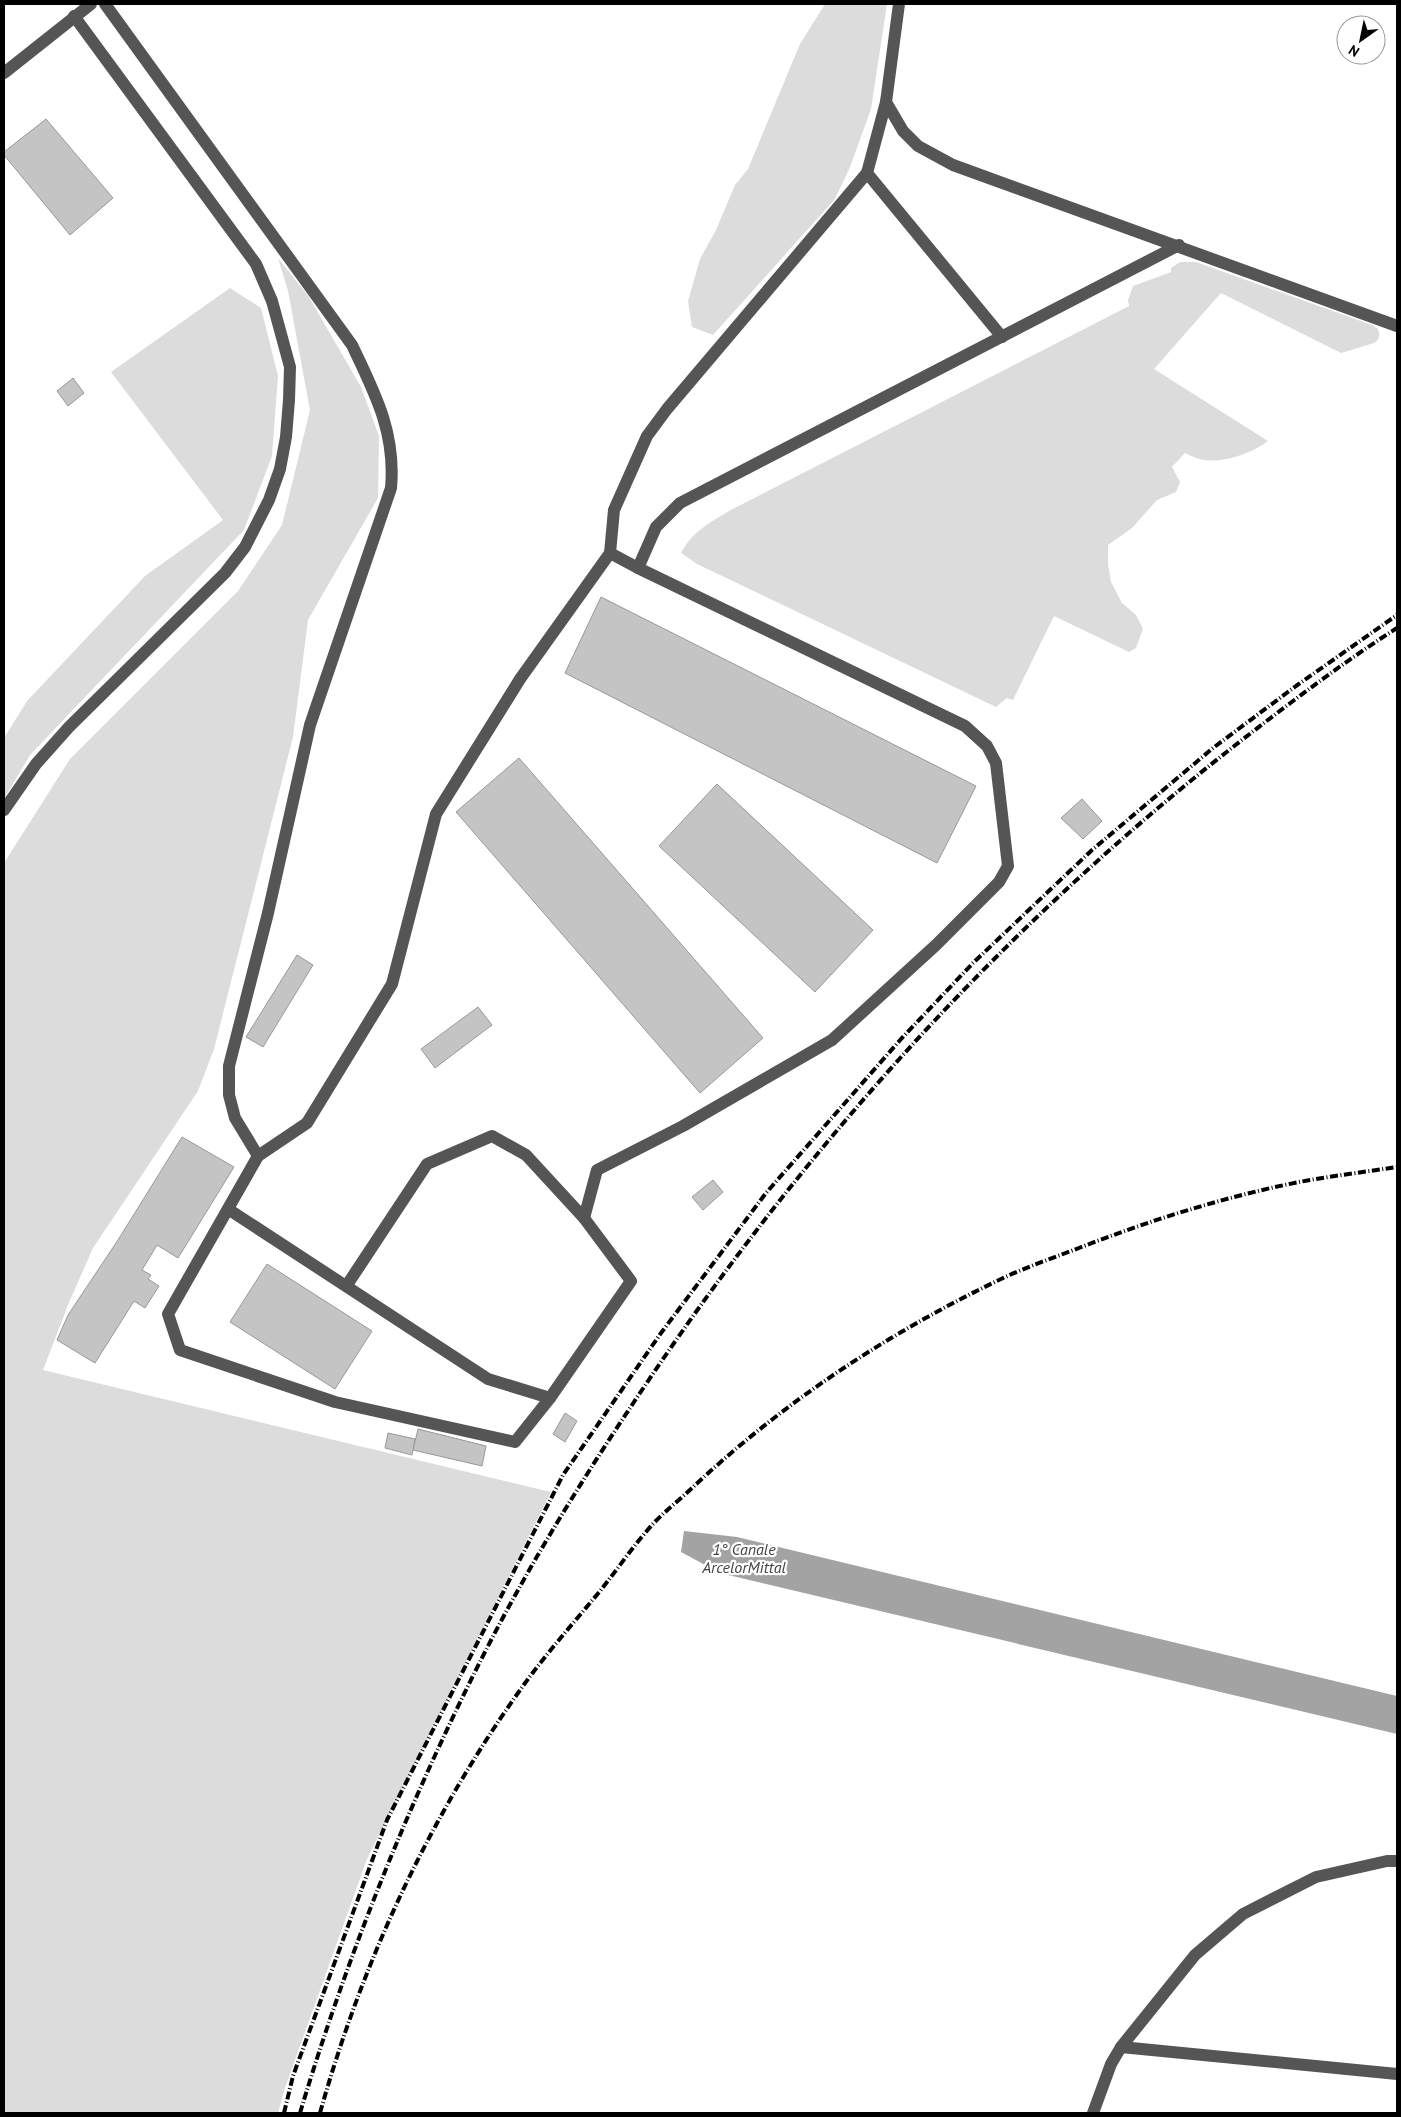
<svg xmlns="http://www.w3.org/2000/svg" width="1401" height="2117" font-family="'PT Sans',sans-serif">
<rect width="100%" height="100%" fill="#fff"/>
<g fill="#dcdcdc">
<path d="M825,4H887L871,109L850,167L835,199L713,335L692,327L688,301L700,259L716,230L735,185L748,169L800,44Z"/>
<path d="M278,258L309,297L361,387L379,436L378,498L308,620L293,737L214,1049L198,1091L93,1248L68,1305L43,1370L551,1492L367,1859L285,2088L278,2113H4V863L70,759L238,591L282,525L310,410L288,291Z"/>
<path d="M1180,262H1196L1372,325L1378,329C1380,336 1380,339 1374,343L1341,353L1221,293L1154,369L1268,441C1252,453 1221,465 1200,459C1195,458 1190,455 1185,453L1172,467L1180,482L1176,492L1157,500L1132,528L1108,545V564L1111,582L1122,603L1136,615L1143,629L1136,648L1129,652L1054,616L1013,700L1007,698L996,707L697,564L681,553C692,532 709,523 729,511L1129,306L1128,300L1133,286L1171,272V268Z"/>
<path d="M230,288L261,308L278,376L272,456L244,530L30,755L4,799V738L27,701L145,576L223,520L111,372Z"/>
</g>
<path fill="#a3a3a3" d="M684,1531L737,1537L1397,1696V1734L720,1573L681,1552Z"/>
<g fill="#c4c4c4" stroke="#999">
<path d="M46,119L113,198L70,235L4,155V152Z"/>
<path d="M73,378L84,393L68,406L57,391Z"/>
<path d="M601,597L976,786L937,863L565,673Z"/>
<path d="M519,758L763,1038L700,1093L456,812Z"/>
<path d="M717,784L873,930L815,992L659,846Z"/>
<path d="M1082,799L1102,821L1083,839L1061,818Z"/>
<path d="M297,955L313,965L263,1047L246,1037Z"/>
<path d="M478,1007L492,1025L435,1068L421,1049Z"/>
<path d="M182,1137L234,1167L178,1258L157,1245L142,1270L151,1275L148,1279L159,1286L145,1308L134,1301L95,1363L57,1340L68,1315L118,1240Z"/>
<path d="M713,1180L723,1192L703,1210L692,1197Z"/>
<path d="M267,1264L372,1331L335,1389L230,1322Z"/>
<path d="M565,1413L577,1421L565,1442L553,1434Z"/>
<path d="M418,1429L486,1446L482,1466L413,1450Z"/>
<path d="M388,1433L415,1439L412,1455L385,1448Z"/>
</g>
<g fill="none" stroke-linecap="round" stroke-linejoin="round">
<g stroke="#555" stroke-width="12">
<path d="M105,4L352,345C375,393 396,433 391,488L310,725L268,913L229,1066V1095L235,1118L258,1156"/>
<path d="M899,4L886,102L903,131L918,146L953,165L1397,326"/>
<path d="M4,73L91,4"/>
<path d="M867,173L1002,337"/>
<path d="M610,553L614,510L647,436L667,409L867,173L886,102"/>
<path d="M4,810L36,764L69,727L225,573L245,547L269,500L280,469L286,437L289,400L290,367L272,301L256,264L74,16"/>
<path d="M228,1209L488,1379L550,1398"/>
<path d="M584,1218L597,1170L683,1126L832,1040L936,945L999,882L1008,866L996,763L987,746L965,726L638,568L656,527L680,503L1179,245"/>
<path d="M347,1285L427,1164L492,1136L526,1155L584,1218L631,1281L550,1398L515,1442L335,1402L180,1350L168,1314L258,1156L307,1123L392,984L436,814L520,679L610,553L638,568"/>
<path d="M1121,2047L1195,1955L1243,1914L1316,1877L1387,1861H1397"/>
<path d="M1093,2113L1111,2064L1121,2047L1397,2074"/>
</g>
<g stroke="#000" stroke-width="4" stroke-dasharray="8 2.5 1 2.5" stroke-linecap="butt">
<path d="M284,2113L293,2076L387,1820L563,1475L661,1333L766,1193L901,1039L973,963L1092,850L1213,748L1296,686L1397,615"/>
<path d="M300,2113C348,1953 411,1797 487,1648C530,1564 580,1483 632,1405C801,1149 1008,920 1251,733C1299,696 1347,660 1397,628"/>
<path d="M320,2113C362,1963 428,1820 518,1693C543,1657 572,1625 600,1591C617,1570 633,1546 652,1525C664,1512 678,1501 691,1489C782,1403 888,1333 1001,1279C1026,1267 1053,1258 1079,1248C1151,1220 1224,1197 1299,1182C1331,1176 1365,1172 1397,1167"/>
</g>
</g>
<g text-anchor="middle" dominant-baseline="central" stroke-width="4.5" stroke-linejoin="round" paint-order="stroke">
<g font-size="16" font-style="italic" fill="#444" stroke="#fff">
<text x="744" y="1549">1° Canale<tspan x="744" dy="18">ArcelorMittal</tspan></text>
</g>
</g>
<rect width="1401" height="2117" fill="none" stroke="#000000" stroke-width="10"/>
<g transform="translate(1361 40) rotate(213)"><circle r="24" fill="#ffffff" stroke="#999999"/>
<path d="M0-4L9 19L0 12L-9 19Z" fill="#000000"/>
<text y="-8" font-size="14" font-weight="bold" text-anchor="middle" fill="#000000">N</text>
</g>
</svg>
